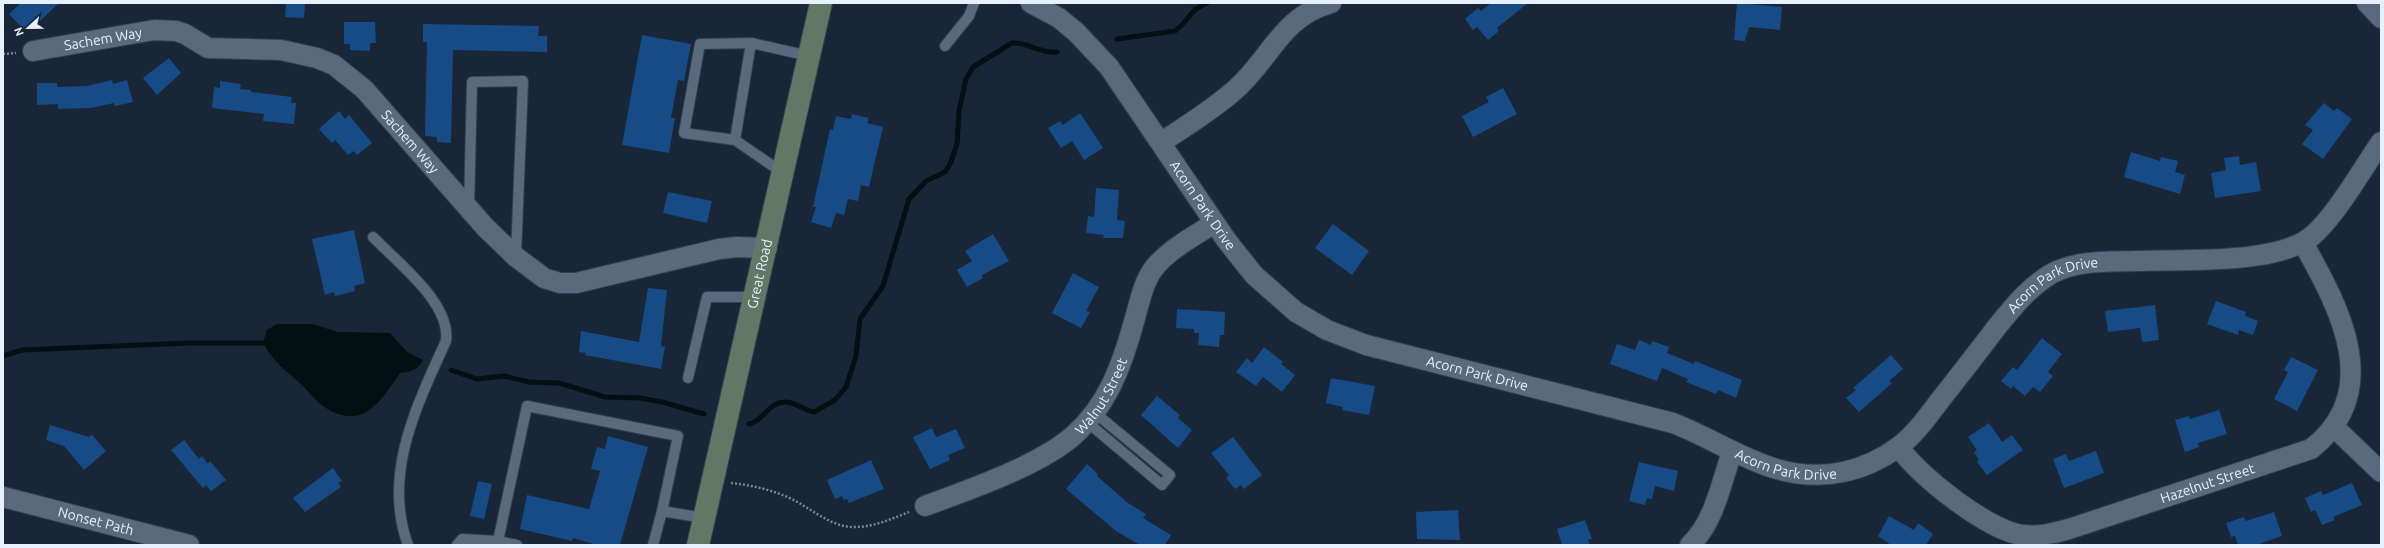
<svg xmlns="http://www.w3.org/2000/svg" width="2384" height="548" font-family="Ubuntu,sans-serif">
<rect width="100%" height="100%" fill="#182638"/>
<path fill="#020f13" d="M277,324H312L338,332L390,333L407,352L423,360C418,370 411,372 400,373C381,401 363,431 326,408C317,403 309,392 302,385C287,371 271,361 263,342L267,330Z"/>
<g fill="none" stroke-linecap="round" stroke-linejoin="round">
<g stroke="#020f13" stroke-width="5">
<path d="M1117,39L1175,31C1191,20 1185,13 1207,3"/>
<path d="M3,356L22,350L189,343H269"/>
<path d="M451,370L477,379L504,376L529,382L559,383L605,397L640,398L662,402L704,414"/>
<path d="M749,424C764,421 768,402 785,402C794,401 805,411 814,412L835,400L846,387L856,356L860,319L883,286L909,199L926,181L945,172L951,162L957,144L959,111L966,79L973,67L1012,43C1028,42 1041,54 1057,52"/>
</g>
</g>
<g fill="#174b86">
<path d="M21,3H59L39,22L36,19L24,30L9,14Z"/>
<path d="M286,3H305L304,18L285,17Z"/>
<path d="M1491,3H1528L1497,28L1499,31L1488,40L1477,27L1473,30L1465,19L1478,8L1481,11Z"/>
<path d="M1737,3L1782,7L1780,30L1749,27L1745,41L1734,40Z"/>
<path d="M344,22H375L376,43H370V51L350,50V44H344Z"/>
<path d="M423,24L539,26L538,36H547V52L453,50L451,143L437,142V137L425,136L427,42H423Z"/>
<path d="M642,35L691,44L684,81L678,80L671,118H675L669,153L622,145Z"/>
<path d="M169,58L181,73L157,95L143,78Z"/>
<path d="M112,80L113,84L127,80L133,102L115,106L114,103L91,108L58,109V104L37,105V83H57V87L87,86Z"/>
<path d="M220,81L241,84L240,89L251,90V92L292,97L291,103H296L294,124L263,121L264,114L212,108L214,87L220,88Z"/>
<path d="M1503,88L1517,114L1473,137L1462,116L1489,102L1486,97Z"/>
<path d="M2324,103L2334,111L2337,108L2352,119L2323,159L2302,144L2313,130L2305,125Z"/>
<path d="M339,111L345,119L349,115L372,143L357,155L354,151L348,155L335,140L332,143L319,129Z"/>
<path d="M1080,113L1103,148L1084,160L1072,141L1061,148L1048,128L1060,121L1063,125Z"/>
<path d="M852,114L869,118L867,123L883,127L869,187L861,185L858,201L848,199L844,215L836,213L831,228L811,222L816,207H813L830,129L833,130L836,116L851,119Z"/>
<path d="M2131,152L2160,161L2161,157L2178,161L2175,172L2185,175L2180,194L2124,177Z"/>
<path d="M2239,156L2240,165L2256,162L2261,191L2215,198L2211,173L2226,170L2224,158Z"/>
<path d="M1096,188L1119,190L1117,220L1125,221L1123,238H1103L1104,235L1086,233L1088,216L1094,217Z"/>
<path d="M668,192L712,201L707,223L663,213Z"/>
<path d="M1333,224L1369,251L1352,275L1315,248Z"/>
<path d="M354,230L365,283L354,286L355,291L335,296L334,292L325,295L312,239Z"/>
<path d="M993,234L1009,261L982,275L983,278L967,287L957,270L972,261L965,251Z"/>
<path d="M1073,273L1099,287L1086,311L1090,312L1081,328L1052,313Z"/>
<path d="M648,288L667,290L661,346L665,347L661,369L585,355L586,353L579,352L581,331L639,342Z"/>
<path d="M2216,301L2246,312L2245,316L2258,321L2253,335L2239,330L2238,335L2207,324Z"/>
<path d="M2155,305L2159,340L2142,342L2140,328L2108,332L2105,311Z"/>
<path d="M1177,309L1225,312L1224,335H1220L1219,347L1198,345L1199,333H1194V329L1176,328Z"/>
<path d="M2042,338L2062,354L2048,372L2053,376L2040,392L2033,387L2025,396L2013,386L2011,389L2001,381L2013,367L2017,370Z"/>
<path d="M1639,340L1651,345L1652,341L1669,347L1667,353L1694,364L1695,361L1742,380L1736,398L1718,390L1716,394L1686,382L1688,379L1662,368L1657,381L1610,364L1617,344L1635,350Z"/>
<path d="M1264,347L1283,362L1281,364L1295,375L1282,392L1263,377L1256,386L1236,372L1247,358L1252,363Z"/>
<path d="M1891,355L1903,369L1889,381L1892,383L1859,412L1846,398L1856,390L1853,388Z"/>
<path d="M2291,357L2318,370L2297,411L2274,399L2288,372L2284,370Z"/>
<path d="M1331,378L1375,386L1369,415L1342,410L1343,407L1326,403Z"/>
<path d="M1157,396L1180,415L1178,418L1192,430L1178,448L1141,415Z"/>
<path d="M2219,410L2227,434L2198,443L2199,447L2185,452L2175,420L2189,416L2190,419Z"/>
<path d="M1989,423L2002,442L2012,435L2023,450L1987,475L1977,462L1979,460L1974,452L1977,450L1968,437Z"/>
<path d="M50,425L89,437L92,435L106,451L84,470L64,446L46,440Z"/>
<path d="M932,428L936,437L956,429L965,448L948,455L950,460L930,469L913,437Z"/>
<path d="M608,436L648,447L620,545H597L573,538L572,541L520,529L527,495L589,509L600,471L591,469L597,447L605,449Z"/>
<path d="M1233,437L1262,475L1244,489L1241,485L1235,489L1226,478L1229,475L1211,453Z"/>
<path d="M184,440L199,459L202,456L208,464L210,461L226,480L211,491L206,485L203,488L171,450Z"/>
<path d="M2096,451L2104,473L2064,488L2053,459L2066,454L2069,461Z"/>
<path d="M871,460L884,489L849,503L847,499L844,500L842,496L835,499L827,480Z"/>
<path d="M1639,462L1678,471L1674,491L1655,486L1652,499L1647,498L1645,505L1629,501Z"/>
<path d="M1087,464L1098,474L1097,476L1128,503L1146,514L1143,518L1171,535L1165,545H1140L1116,531L1066,489Z"/>
<path d="M333,468L342,481L338,483L341,487L305,512L293,498Z"/>
<path d="M478,481L492,484L484,519L470,516Z"/>
<path d="M2352,483L2362,505L2333,517L2335,520L2322,525L2315,510L2311,512L2305,498L2321,491L2323,495Z"/>
<path d="M1458,510L1460,540L1417,539L1416,512Z"/>
<path d="M2274,512L2282,536L2256,545H2238L2235,536L2231,537L2226,523L2244,517L2246,521Z"/>
<path d="M1889,516L1914,530L1918,523L1933,534L1926,545H1891L1878,536Z"/>
<path d="M1585,520L1592,539L1588,540L1590,545H1562L1557,529Z"/>
</g>
<g fill="none" stroke-linecap="round" stroke-linejoin="round">
<defs>
<g id="lane">
<path d="M945,46L969,16L974,3"/>
<path d="M735,140L751,43"/>
<path d="M783,173L735,140L684,133L700,44L751,43L809,56"/>
<path d="M469,208L472,82L523,81L516,255"/>
<path d="M373,237C398,263 451,303 446,341C417,405 382,474 408,545"/>
<path d="M688,378L707,297H755"/>
<path d="M1087,422L1162,485L1170,475L1094,412"/>
<path d="M498,541L517,545"/>
<path d="M457,545L462,539L498,541L527,406L678,436L662,511L704,518"/>
<path d="M653,545L662,511"/>
</g>
<g id="street">
<path id="s1" d="M1031,3L1059,18L1076,32L1109,67L1227,241L1254,275L1296,312L1327,330L1366,345L1673,423C1730,445 1776,486 1843,472C1862,468 1882,459 1898,447C1915,435 1928,416 1941,399C1959,376 1978,352 1996,328C2013,307 2028,288 2051,274C2076,260 2108,262 2136,261C2182,259 2277,265 2312,236C2335,217 2363,168 2381,142"/>
<path d="M2367,3L2381,18"/>
<path id="s2" d="M33,51L154,30L176,31L185,34L208,48L281,50L317,58L334,65L364,89L485,227L516,257L544,278L560,283H576L719,249L737,247L767,248"/>
<path d="M1162,142C1187,125 1214,109 1236,89C1272,57 1281,17 1331,3"/>
<path d="M2336,429L2381,472"/>
<path id="s3" d="M1899,447C1917,475 1990,532 2023,535C2039,537 2054,533 2069,529L2311,449C2384,392 2341,310 2303,243"/>
<path id="s4" d="M3,497L189,545"/>
<path id="s5" d="M925,506C968,490 1041,465 1074,435C1107,406 1122,365 1133,325C1139,306 1142,284 1154,268C1169,249 1195,236 1214,223"/>
<path d="M1690,545C1715,521 1721,483 1732,452"/>
</g>
<g id="secondary">
<path id="s6" d="M698,545L821,3"/>
</g>
</defs>
<use href="#lane" stroke="#354050" stroke-width="12"/>
<use href="#street" stroke="#354050" stroke-width="22"/>
<use href="#secondary" stroke="#354050" stroke-width="24"/>
<g stroke="#7a8695" stroke-width="2.5" stroke-dasharray="2 2" stroke-linecap="butt">
<path d="M3,54L16,53"/>
<path d="M731,483C750,485 768,489 785,496C808,505 830,528 855,527C874,527 891,519 909,512"/>
</g>
<use href="#lane" stroke="#596a7f" stroke-width="10"/>
<use href="#street" stroke="#596a7f" stroke-width="20"/>
<use href="#secondary" stroke="#617866" stroke-width="22"/>
</g>
<g text-anchor="middle" dominant-baseline="central" stroke-width="4" stroke-linejoin="round" paint-order="stroke">
<g font-size="14" fill="#e7f0fd" stroke="#182638">
<text stroke="none"><textPath href="#s2" startOffset="71">Sachem Way</textPath></text>
<text stroke="none"><textPath href="#s2" startOffset="418">Sachem Way</textPath></text>
<text stroke="none"><textPath href="#s1" startOffset="269">Acorn Park Drive</textPath></text>
<text stroke="none"><textPath href="#s6" startOffset="278">Great Road</textPath></text>
<text stroke="none"><textPath href="#s1" startOffset="1276">Acorn Park Drive</textPath></text>
<text stroke="none"><textPath href="#s1" startOffset="604">Acorn Park Drive</textPath></text>
<text stroke="none"><textPath href="#s5" startOffset="214">Walnut Street</textPath></text>
<text stroke="none"><textPath href="#s1" startOffset="928">Acorn Park Drive</textPath></text>
<text stroke="none"><textPath href="#s3" startOffset="347">Hazelnut Street</textPath></text>
<text stroke="none"><textPath href="#s4" startOffset="96">Nonset Path</textPath></text>
</g>
</g>
<rect width="2384" height="548" fill="none" stroke="#e7f0fd" stroke-width="8"/>
<g transform="translate(28 28) rotate(248)" stroke="#182638" stroke-width="3" paint-order="stroke">
<path d="M0-3L7 15L0 10L-7 15Z" fill="#e7f0fd"/>
<text y="-6" font-size="11" font-weight="bold" text-anchor="middle" fill="#e7f0fd">N</text>
</g>
</svg>
